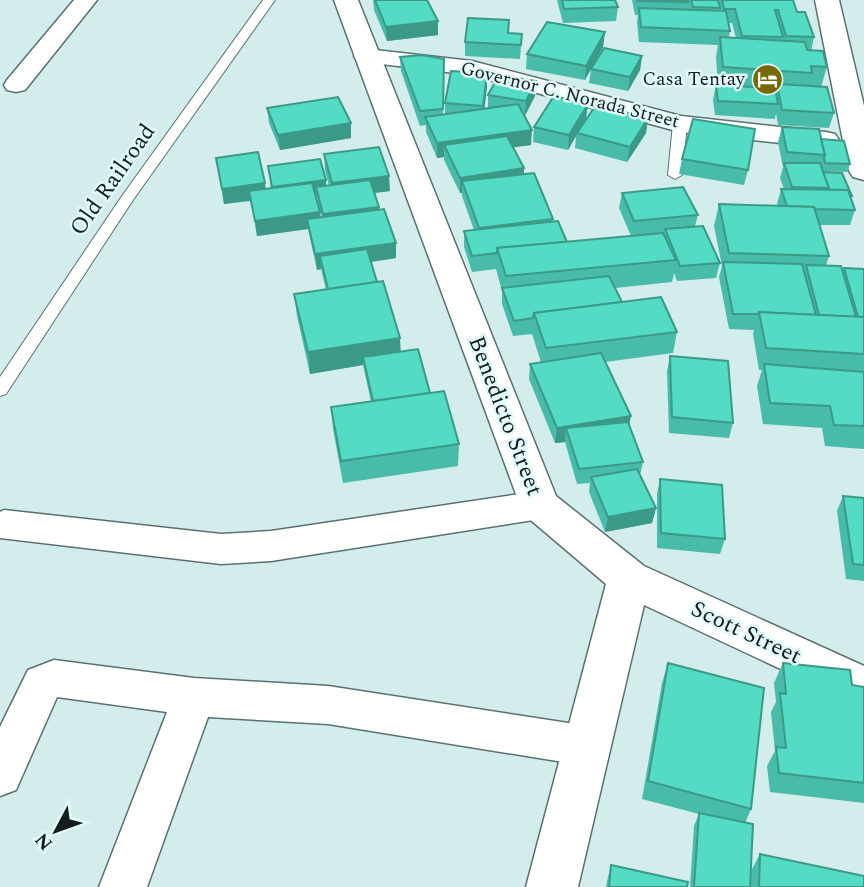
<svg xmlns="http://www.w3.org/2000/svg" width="864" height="887" font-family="Spectral,serif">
<rect width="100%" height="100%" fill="#d3ecec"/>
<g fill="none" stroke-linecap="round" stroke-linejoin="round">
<defs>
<g id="lane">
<path d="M263,0H275L133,200L6,394L0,396V377L122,196Z"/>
<path d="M680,120L687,124L682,175L675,179L668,175L673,124Z"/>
</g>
<g id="street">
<path d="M74,0H97L25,90L16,92L7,90L4,85L7,80Z"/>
<path d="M366,49L472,61L681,116L826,132L835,134L839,140L835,146L826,148L680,132L471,75L357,61L354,56L357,51Z"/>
<path d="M540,491L553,495L558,505L553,515L540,519L271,561L221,564L0,538V512L4,510L221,534L271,531Z"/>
<path d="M54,660L194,678L328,686L588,726L603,732L610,746L603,760L588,766L328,724L208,717L147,887H99L167,712L57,697L16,790L0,796V727L28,670Z"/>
</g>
<g id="secondary">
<path d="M334,0H358L556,496L644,566L864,666V708L644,605L578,887H526L606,584L526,516L520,505Z"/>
<path d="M815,0H839L864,106V180L853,177L849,171Z"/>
</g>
</defs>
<use href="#lane" stroke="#5a7071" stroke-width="2"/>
<use href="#street" stroke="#5a7071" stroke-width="3"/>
<use href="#secondary" stroke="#5a7071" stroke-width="3"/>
<use href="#lane" fill="#fff" fill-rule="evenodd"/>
<use href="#street" fill="#fff" fill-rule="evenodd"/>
<use href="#secondary" fill="#fff" fill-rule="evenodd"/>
</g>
<g fill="#48bca8" fill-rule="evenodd">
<path d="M373,0H427L438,35L387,41L374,10Z"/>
<path d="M557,0H615L618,7L616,21L563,23Z"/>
<path d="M632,0H793L797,12L814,37L811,51L827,67L821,87L834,113L829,128L778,125L776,113L775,119L715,115L713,100L716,85H718L716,57L718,45L639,42L637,22L638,15H635ZM729,23H732L736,38L729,37L730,31Z"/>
<path d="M605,32L603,47L585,80L526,69L527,54Z"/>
<path d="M508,33L522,34L520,59L465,56V42Z"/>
<path d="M642,56L640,70L628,91L589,83L591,69Z"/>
<path d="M400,57L444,59L443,114H445V103L487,73L484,109L488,108V95L536,81L535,96L524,116L531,145L513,147L524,168V174L567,242L631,236L619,208L622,193L698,215L695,226L720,263L716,278L677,281L674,273L672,282L615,288L622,302L677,332L673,353L605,362L643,462L640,475L656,508L652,523L605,532L589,492L590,483L577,484L565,442L555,443L529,379L530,364L541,362L532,334L513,336L502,304V291L496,269L472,272L464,247V231L474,230L462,196V193H460L444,160V157L437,158L426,132V125L420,126L401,71Z"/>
<path d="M588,104L586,118H648L646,133L627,162L575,148L576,136L568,150L533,142L534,127Z"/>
<path d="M267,108L351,138L280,150L269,123Z"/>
<path d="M782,127L821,139L850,164L847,172L823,171V172L852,196L851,198L855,210L850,225H819L829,256L826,265L843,271L844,268L864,269V449L825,446L822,428L763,424L757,386L762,370H759L753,334L754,330L729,329L719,277L722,266L714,226L719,204L778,206L777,204L781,189H784L780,178L783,167L778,142Z"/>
<path d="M324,154L390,191L374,193L396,258L371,262L401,351L430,393L459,444L458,466L343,483L333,429L331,407L371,402L363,365L310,374L297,316L294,294L326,290L321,269L317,270L308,229L257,236L251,201L224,204L216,158L266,189H271L268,166L326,180V186H329L325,170ZM315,196H317L321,217H320Z"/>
<path d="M682,159L748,170L744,185L679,174Z"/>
<path d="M670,356L733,423L729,438L669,433L667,371Z"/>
<path d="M660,479L725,539L720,554L657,548V494Z"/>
<path d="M843,496L864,498V581L846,579L837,511Z"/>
<path d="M668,663L751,809L745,823L751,871L760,854L864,887H690L694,826L699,814L642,799L662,683Z"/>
<path d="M783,663L852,685L864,687V803L770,792L767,766L775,751L771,712L776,702L774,683Z"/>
<path d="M611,865L687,887H606L608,877Z"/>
</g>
<g fill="#3b9988">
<path d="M438,21V35L387,41L386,27Z"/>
<path d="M605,32L603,47L585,80L586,66Z"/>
<path d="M642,56L640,70L628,91L630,77Z"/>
<path d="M487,73V88L483,120V106Z"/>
<path d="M536,81L535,96L525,116L526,101Z"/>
<path d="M588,104L586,118L577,133L576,136L568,150L569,135Z"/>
<path d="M648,118L646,133L627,162L630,147Z"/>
<path d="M351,123V138L280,150L278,135Z"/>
<path d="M532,130L531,145L450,156L444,145V157L437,158V143Z"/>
<path d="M524,168L523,183L462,181V193H460V178Z"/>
<path d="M389,176L390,191L333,198L332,183Z"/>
<path d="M326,180L327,195L316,187L317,196L274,202L272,187Z"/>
<path d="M265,183L267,198L224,204L222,189Z"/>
<path d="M379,207V222L325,229L323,214Z"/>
<path d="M320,212L321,228L307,219L308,229L257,236L255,221Z"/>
<path d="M396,243V258L323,269L320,256L321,269L317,270L315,254Z"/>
<path d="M400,338L401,360L363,357V365L310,374L308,352Z"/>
<path d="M631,416L628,431L566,428L565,442L555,443L557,428Z"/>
<path d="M656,508L652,523L605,532L608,517Z"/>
</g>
<g fill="#54dbc3" stroke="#3b9988" stroke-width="2">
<path d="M375,0H427L438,21L386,27Z"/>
<path d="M562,0H615L618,7L564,9Z"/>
<path d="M637,0H688V2L637,1Z"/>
<path d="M691,0H718L720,8L693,7Z"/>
<path d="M722,0H793L797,12H805L814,37L786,36L778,10H775L783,37L742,36L735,9H724Z"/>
<path d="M639,8L726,11L730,31L641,27Z"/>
<path d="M468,18L509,20L508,33L522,34L521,45L465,42Z"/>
<path d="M547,22L605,32L586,66L527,54Z"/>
<path d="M720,37L805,42L807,50L823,51L827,67L811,66L812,73L723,67Z"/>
<path d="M604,48L642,56L630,77L591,69Z"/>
<path d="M422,55L444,59L443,109L420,111L400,57Z"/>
<path d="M451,71L487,73L483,106L445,103Z"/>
<path d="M499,75L536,81L526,101L488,95Z"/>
<path d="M777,84L827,87L834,113L782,110Z"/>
<path d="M716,85L775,88L778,104L718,101Z"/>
<path d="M554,96L588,104L569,135L534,127Z"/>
<path d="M338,97L351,123L278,135L267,108Z"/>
<path d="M518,104L532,130L437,143L425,117Z"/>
<path d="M596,105L648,118L630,147L577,133Z"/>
<path d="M693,119L755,129L748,170L682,159Z"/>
<path d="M782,127L819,129L825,155L787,152Z"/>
<path d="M507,136L524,168L460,178L444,145Z"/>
<path d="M821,139L844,141L850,164L825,163L824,158L825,155Z"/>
<path d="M379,147L389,176L332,183L324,154Z"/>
<path d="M258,152L265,183L222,189L216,158Z"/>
<path d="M320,159L326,180L272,187L268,166Z"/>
<path d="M784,163H820L829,188L792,187Z"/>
<path d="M823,172L842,173L852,196H850L848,190H829V188Z"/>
<path d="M534,173L553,219L479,228L462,181Z"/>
<path d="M370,180L379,207L323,214L316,187Z"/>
<path d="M312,183L320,212L255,221L249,191Z"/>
<path d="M683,187L698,215L634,221L622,193Z"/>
<path d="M781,189L848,190L855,210L815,209L814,207L787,206Z"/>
<path d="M719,204L814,207L829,256L729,253Z"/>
<path d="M384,209L396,243L315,254L307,219Z"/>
<path d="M558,221L567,242L497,248V253L472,256L464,231Z"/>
<path d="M703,226L720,263L680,266L665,229Z"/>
<path d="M663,233L676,260L506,276L497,248Z"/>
<path d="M367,249L377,282L328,289L320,256Z"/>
<path d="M723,262L802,264L816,315L759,312L758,314H733Z"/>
<path d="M806,265L841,266L856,317L819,315Z"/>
<path d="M844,268L864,269V317H858Z"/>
<path d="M609,276L622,302L534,313L533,318L514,321L502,288Z"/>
<path d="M383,281L400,338L308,352L294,294Z"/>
<path d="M661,297L677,332L546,348L534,313Z"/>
<path d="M759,312L864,317V354L766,348Z"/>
<path d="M418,349L430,393L373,401L363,357Z"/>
<path d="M601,353L631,416L557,428L530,364Z"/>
<path d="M670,356L728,361L733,423L672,417Z"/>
<path d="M764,364L864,372V426L834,425L830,406L770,403Z"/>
<path d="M444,391L459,444L341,461L331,407Z"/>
<path d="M628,422L643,462L579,469L566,428Z"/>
<path d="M637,469L656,508L608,517L591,477Z"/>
<path d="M660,479L722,485L725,539L661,533Z"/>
<path d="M843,496L864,498V565L853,564Z"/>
<path d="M668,663L764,688L751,809L648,781Z"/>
<path d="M783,663L850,670L852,685L864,687V783L779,773L776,747L786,748L780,693L786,694Z"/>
<path d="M699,813L753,824L750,887H694Z"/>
<path d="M760,854L864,876V887H759Z"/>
<path d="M611,865L688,882L687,887H609Z"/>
</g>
<defs>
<symbol id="hotel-disc" viewBox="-11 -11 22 22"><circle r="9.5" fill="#776800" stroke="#e0f9fa"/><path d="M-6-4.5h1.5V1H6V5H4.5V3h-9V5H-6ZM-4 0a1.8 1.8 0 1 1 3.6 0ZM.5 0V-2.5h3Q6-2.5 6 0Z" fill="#fff"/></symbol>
</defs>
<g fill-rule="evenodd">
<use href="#hotel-disc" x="750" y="62" width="35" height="35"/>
</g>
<g text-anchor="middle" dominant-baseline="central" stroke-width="5" stroke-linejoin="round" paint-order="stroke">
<g font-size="19" fill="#141d1e" stroke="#e0f9fa" text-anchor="end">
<text x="745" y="79">Casa Tentay</text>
</g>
<g font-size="19" fill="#141d1e" stroke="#e0f9fa">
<text transform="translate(570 95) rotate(14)">Governor C. Norada Street</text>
</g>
<g font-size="23" fill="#141d1e" stroke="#e0f9fa">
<text transform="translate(113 180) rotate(-55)">Old Railroad</text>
<text transform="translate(505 416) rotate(69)">Benedicto Street</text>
<text transform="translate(746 633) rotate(25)">Scott Street</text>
</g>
</g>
<g transform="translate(56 831) rotate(229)" stroke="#e0f9fa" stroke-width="5" paint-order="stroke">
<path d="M0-5L12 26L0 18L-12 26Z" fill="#141d1e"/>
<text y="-10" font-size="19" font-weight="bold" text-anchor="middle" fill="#141d1e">N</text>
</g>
</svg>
